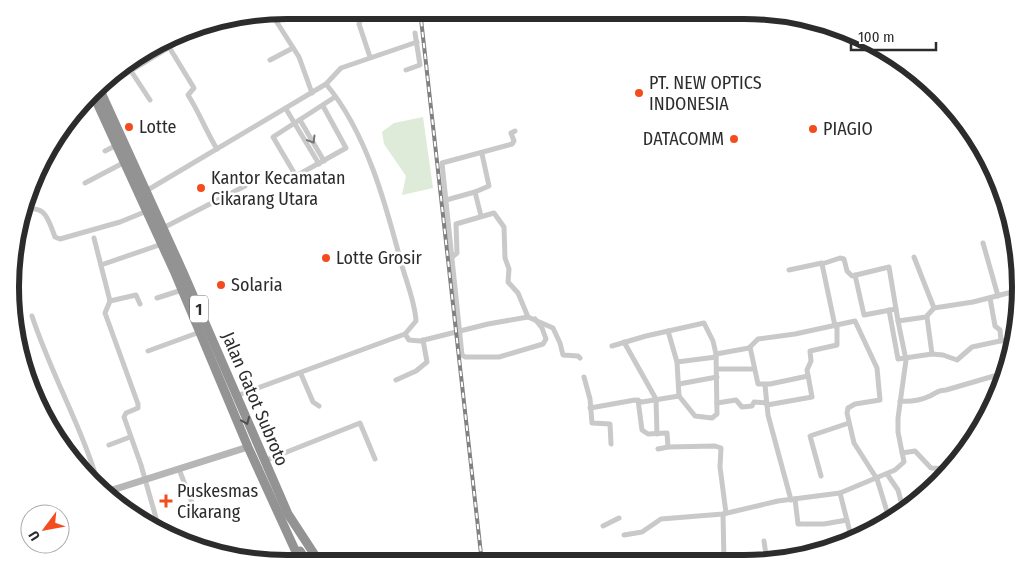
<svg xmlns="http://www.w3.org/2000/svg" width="1031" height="574" font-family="'Fira Sans Condensed',sans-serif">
<rect width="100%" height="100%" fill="#fff"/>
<path fill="#ddebd8" d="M423,117L433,188L402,195L406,176L384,144L382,132L394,123Z"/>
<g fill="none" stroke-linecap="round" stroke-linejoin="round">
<g stroke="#c9c9c9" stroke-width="5">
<path d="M364,10L359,24L370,57"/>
<path d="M271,13L299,57L312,93"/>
<path d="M318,18L331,10"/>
<path d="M169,47L194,88L188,95C199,112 206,131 217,149"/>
<path d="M270,60L293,48"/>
<path d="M406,70L420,65L415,33"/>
<path d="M131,71L150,100"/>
<path d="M99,90L209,23"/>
<path d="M323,106L346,148L296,176L273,137L335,97"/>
<path d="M286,109L319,164"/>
<path d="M300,120L324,161"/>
<path d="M515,131L511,133L514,141L512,144L442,163L462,355L465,357H499L543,344L546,339L542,328L535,319"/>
<path d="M105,151L117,145"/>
<path d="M85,183L125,162"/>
<path d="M146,191L326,84L341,68L417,42"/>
<path d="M475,192L489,186L482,154"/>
<path d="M446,200L475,192L481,216"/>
<path d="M22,209C47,206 47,217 55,237L60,239L120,222L147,211"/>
<path d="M163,228L245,186"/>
<path d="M94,238L110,301L105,313L138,404V408L126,413L124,417L141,465L160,532"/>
<path d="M983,243L998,296"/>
<path d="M914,257L934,308"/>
<path d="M451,258L457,253L456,224L494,213L504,227L505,258L509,269L508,282L518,293L528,317"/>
<path d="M101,265L162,244"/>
<path d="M789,270L822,263"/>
<path d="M855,275L864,315L896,309"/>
<path d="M157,298L182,290"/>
<path d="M990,298L995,326L1000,330L1001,341"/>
<path d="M110,301L136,295L140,304"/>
<path d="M889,310L898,359L932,354L927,317"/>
<path d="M32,316C51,374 82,427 99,486"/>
<path d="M835,326L822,264L840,258L844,259L847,271L852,276L889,267L898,321L926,317L934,308L973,302L1016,291"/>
<path d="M668,331L677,362L716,357"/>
<path d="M405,334L409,340L420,341L488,324L528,317L553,328L560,343L563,355L578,356L580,358"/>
<path d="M624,342L656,399L657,434"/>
<path d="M750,347L758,384H770L808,376"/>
<path d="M148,351L200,332"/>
<path d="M716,354L749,348L758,339L795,334L855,321L877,368L880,400L855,404L848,408L847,413L854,443L877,479L890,521"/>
<path d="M932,354L943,355L957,360L972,347L1014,338"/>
<path d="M677,362L679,396"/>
<path d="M717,369H754"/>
<path d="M301,374L313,402L319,406"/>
<path d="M584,377L590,399L592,423L610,424L611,444"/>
<path d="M396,380L416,371L427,362L423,340"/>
<path d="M679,384L717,377"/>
<path d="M765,385L768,415L791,500"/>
<path d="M236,396L405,334L416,321C415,303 407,283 402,266C386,205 367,133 326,84"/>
<path d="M638,400L642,430L648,434L667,433L668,447L715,446L721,448L720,467L726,513"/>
<path d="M900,401C910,402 921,400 930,396C936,393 938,390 946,390L1001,374"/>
<path d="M717,403L736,400L742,407L752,406L754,402L767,403"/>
<path d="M767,405L812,397L807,370L811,361L810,351L837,345V325"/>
<path d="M590,408L635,400L642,402L679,396L695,416L712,418L717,414L716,354L713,341L704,323L646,336L612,346"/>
<path d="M109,445L130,437"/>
<path d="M658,449L668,447"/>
<path d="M902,453L915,451L931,468L950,469"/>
<path d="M264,461L360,423L375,459"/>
<path d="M179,469L197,516"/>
<path d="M887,474L898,490L904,512"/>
<path d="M821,476L810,436L849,423"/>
<path d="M840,493L852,540"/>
<path d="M795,499L798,524H824L847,520"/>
<path d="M723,514L724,562"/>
<path d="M603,526L619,518"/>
<path d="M624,535L642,532L661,519L723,514L778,501L840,493L895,470L904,462L898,432V418L906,360L898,321"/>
<path d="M764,541L767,562"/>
<path d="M807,555L838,547"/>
<path d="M690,562L705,559"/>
</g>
<path stroke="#b6b6b6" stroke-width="7" d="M106,492L248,447"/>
<g stroke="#939393" stroke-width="9">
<path d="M99,88L183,272L288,514L320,563"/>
<path d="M93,94L175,273L248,447L301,563"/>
<path d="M300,551L308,563"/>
</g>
<defs>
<path id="rail" d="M420,10L482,563"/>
</defs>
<use href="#rail" stroke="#818181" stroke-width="4"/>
<use href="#rail" stroke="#fff" stroke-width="2" stroke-dasharray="5.5" stroke-linecap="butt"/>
</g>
<defs><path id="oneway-chevron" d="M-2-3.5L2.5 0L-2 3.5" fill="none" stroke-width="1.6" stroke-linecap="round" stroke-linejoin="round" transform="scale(1.25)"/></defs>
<use stroke="#737373" href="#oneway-chevron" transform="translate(312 140) rotate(59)"/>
<use stroke="#505050" href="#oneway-chevron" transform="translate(246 421) rotate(67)"/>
<g fill="#f34c1e" stroke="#fff" stroke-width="2">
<circle cx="639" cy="93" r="5"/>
<circle cx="129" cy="127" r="5"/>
<circle cx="813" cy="129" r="5"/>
<circle cx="734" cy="139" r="5"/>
<circle cx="201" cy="188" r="5"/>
<circle cx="326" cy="258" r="5"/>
<circle cx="221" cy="285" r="5"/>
<path d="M163.5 493.5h5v5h5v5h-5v5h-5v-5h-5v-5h5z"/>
</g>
<g text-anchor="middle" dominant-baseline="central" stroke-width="5" stroke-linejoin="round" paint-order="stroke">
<rect fill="#fff" stroke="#6b6b6b" stroke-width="1" x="190" y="295.5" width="18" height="27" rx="4"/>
<g font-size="16" font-weight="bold" fill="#2c2c2c">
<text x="199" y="309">1</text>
</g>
<g font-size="18" fill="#2c2c2c" stroke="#fff" text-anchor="start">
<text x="649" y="83">PT. NEW OPTICS<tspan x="649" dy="21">INDONESIA</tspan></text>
<text x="139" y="127">Lotte</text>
<text x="823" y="129">PIAGIO</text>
<text x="724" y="139" text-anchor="end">DATACOMM</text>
<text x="211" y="178">Kantor Kecamatan<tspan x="211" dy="21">Cikarang Utara</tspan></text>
<text x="336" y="258">Lotte Grosir</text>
<text x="231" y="285">Solaria</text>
<text x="177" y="491">Puskesmas<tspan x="177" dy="21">Cikarang</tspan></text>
</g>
<g font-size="18" fill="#2c2c2c" stroke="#fff">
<text transform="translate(255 399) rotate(67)">Jalan Gatot Subroto</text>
</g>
</g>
<path d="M0 0H1031V574H0ZM287 19H744A268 268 0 0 1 1012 287V287A268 268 0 0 1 744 555H287A268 268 0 0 1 19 287V287A268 268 0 0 1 287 19Z" fill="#fff" fill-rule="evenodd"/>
<path fill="none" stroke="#2c2c2c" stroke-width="6" d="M287 19H744A268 268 0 0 1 1012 287V287A268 268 0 0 1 744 555H287A268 268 0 0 1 19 287V287A268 268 0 0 1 287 19Z"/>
<g transform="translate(45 529) rotate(238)"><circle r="24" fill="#ffffff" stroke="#ababab"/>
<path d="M0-4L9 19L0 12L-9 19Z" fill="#f34c1e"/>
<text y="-8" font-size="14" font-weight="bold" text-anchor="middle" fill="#2c2c2c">U</text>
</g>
<path d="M851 42v8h85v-8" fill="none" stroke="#2c2c2c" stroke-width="2.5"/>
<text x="858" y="42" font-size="15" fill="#2c2c2c" stroke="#ffffff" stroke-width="4" paint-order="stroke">100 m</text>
</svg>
